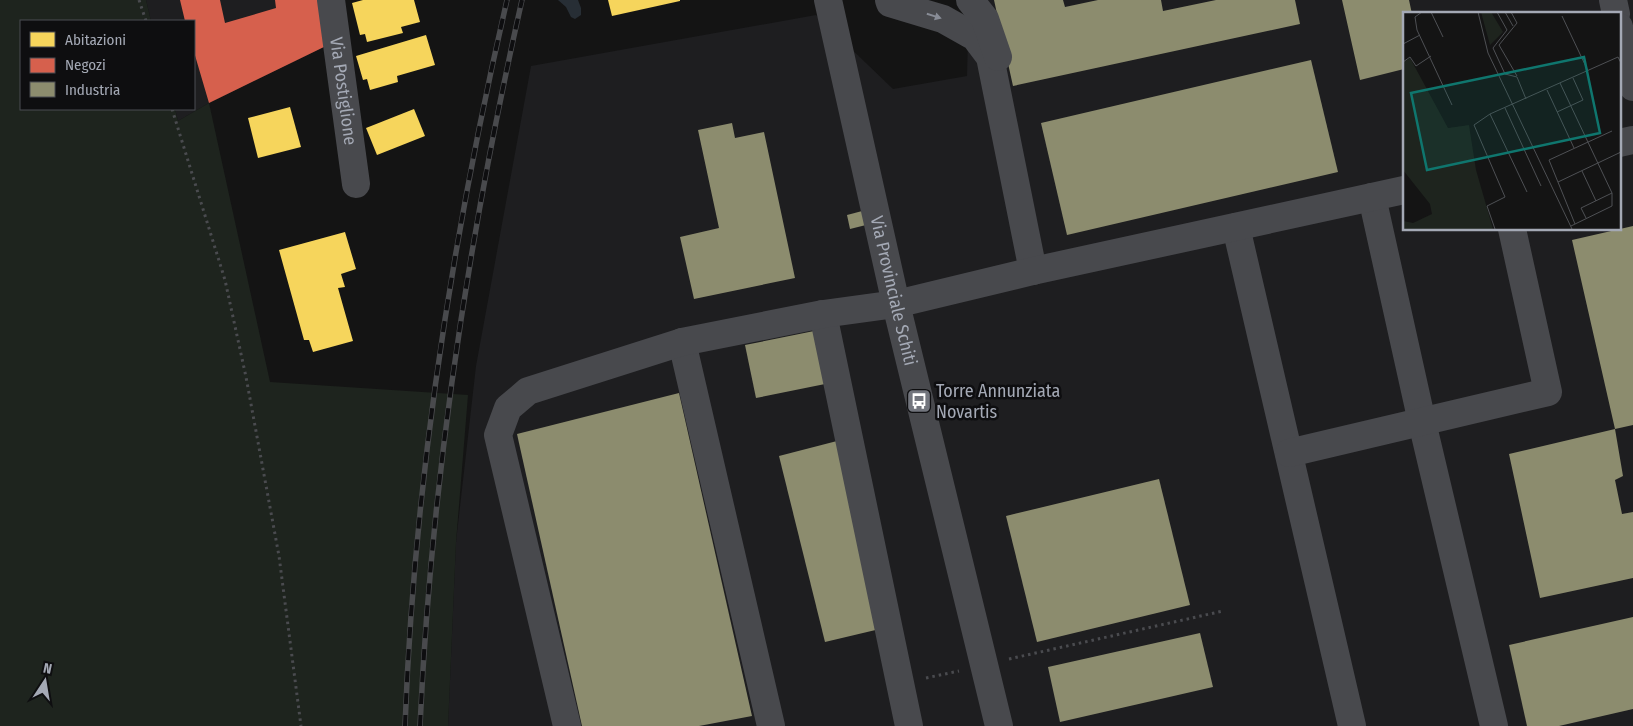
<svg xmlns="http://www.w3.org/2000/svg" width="1633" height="726" font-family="'Fira Sans Condensed',sans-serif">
<rect width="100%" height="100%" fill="#141414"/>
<g fill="#1e1e20" fill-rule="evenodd">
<path d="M146,0H318L328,45L209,103L178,121L175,109H194V21H151Z"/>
<path d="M969,0H1633V726H448L456,542L476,366L531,66L816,15L893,89L967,76ZM1404,14H1619V229H1404Z"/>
</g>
<path fill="#1e241e" d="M0,0H146L151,21H21V109H175L178,121L209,103L270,382L468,395L456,542L448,726H0Z"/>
<path fill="#272e35" d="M558,0H578L581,8V15L575,19L571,17L566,7Z"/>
<g fill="#f6d55c">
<path d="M363,0H414L420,22L401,27L403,33L367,42L365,34L360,35L352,3Z"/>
<path d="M608,0H680V1L612,16Z"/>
<path d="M426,35L435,65L397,76L398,82L370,90L367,79L363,80L356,56Z"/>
<path d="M290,107L301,147L258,158L248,118Z"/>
<path d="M414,109L425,136L377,155L366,128Z"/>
<path d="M345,232L356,269L341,274L345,287L338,288L353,341L313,352L309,340H304L279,250Z"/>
</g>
<path fill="#d6604d" d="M180,0H220L225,23L276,8L275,0H318L328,45L209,103L194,52V21H185Z"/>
<g fill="#8c8c6e">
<path d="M994,0H1063L1065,7L1098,0H1161L1163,11L1216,0H1295L1300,24L1013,86Z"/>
<path d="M1342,0H1409L1412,14H1404V69L1360,80Z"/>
<path d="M1311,60L1338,172L1067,235L1041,123Z"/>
<path d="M732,123L735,138L764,132L795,278L694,299L680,237L719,228L698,130Z"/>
<path d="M866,210L870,224L850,229L847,215Z"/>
<path d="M1633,226V425L1615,429L1623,476L1615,480L1622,514L1633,512V578L1540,598L1509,454L1615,429L1572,240Z"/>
<path d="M819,330L830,383L756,398L745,345Z"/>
<path d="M679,393L752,716L699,726H582L517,434Z"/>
<path d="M837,441L884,628L825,642L779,456Z"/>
<path d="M1159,479L1190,605L1037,642L1006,516Z"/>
<path d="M1633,617V709L1559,726H1527L1509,645Z"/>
<path d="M1200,633L1213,687L1060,722L1048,667Z"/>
</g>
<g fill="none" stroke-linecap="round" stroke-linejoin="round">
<g stroke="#4a4b4f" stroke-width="3" stroke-dasharray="2.5 4" stroke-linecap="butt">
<path d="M139,0L146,21"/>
<path d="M172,109L225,280L246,377L279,556L301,726"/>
<path d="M1009,659L1223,611"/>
<path d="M926,678L959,671"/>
</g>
<g stroke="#48494d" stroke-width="28">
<path id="s1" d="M331,0L356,184"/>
<path id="s2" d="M828,0L896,304L999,726"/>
<path d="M889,0L890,3L943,19L975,37L990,57L1033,271"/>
<path d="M970,0L985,19L998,57"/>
<path d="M1613,0L1616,14"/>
<path d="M1619,27L1633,87"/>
<path d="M1619,143L1633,140"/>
<path d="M1372,197L1422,422L1494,726"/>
<path d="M1236,227L1352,726"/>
<path d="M823,314L909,726"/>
<path d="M682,342L771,726"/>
<path d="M1289,453L1548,392L1512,229"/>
<path d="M567,726L498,435L508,408L528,391L682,342L823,314L896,304L1033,271L1404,190"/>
</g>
<defs>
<g id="rail">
<path d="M405,726C414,482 452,238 507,0"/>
<path d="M420,726C431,481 468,239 522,0"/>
</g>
</defs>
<use href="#rail" stroke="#494a4d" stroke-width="5.5"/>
<use href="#rail" stroke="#0e0e10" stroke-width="4" stroke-dasharray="11" stroke-linecap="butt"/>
</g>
<defs><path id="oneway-solid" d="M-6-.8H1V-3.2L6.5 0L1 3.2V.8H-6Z" transform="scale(1.25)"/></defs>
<use fill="#888c96" href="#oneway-solid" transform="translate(934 16) rotate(17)"/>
<defs>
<symbol id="bus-square" viewBox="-11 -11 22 22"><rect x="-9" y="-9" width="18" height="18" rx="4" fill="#72757d" stroke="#0e0e10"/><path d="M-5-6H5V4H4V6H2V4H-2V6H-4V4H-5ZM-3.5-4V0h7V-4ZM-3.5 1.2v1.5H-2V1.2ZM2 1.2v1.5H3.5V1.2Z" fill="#fff"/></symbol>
</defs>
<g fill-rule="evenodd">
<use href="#bus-square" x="905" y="387" width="28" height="28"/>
</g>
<g text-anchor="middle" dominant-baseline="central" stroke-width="5" stroke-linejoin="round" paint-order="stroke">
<g font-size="18" fill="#a4a9b5" stroke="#0e0e10">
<text stroke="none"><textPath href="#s1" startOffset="92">Via Postiglione</textPath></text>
<text stroke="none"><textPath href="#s2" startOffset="298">Via Provinciale Schiti</textPath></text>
</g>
<g font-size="18" fill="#a4a9b5" stroke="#0e0e10" text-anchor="start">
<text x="936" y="391">Torre Annunziata<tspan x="936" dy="21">Novartis</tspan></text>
</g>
</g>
<g transform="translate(1403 12)">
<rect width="218" height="218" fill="#141414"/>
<path d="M78,0H88L100,20L87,33ZM7,46L45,116L66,113L73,158L90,217H0V209L10,211L29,202L27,192L0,158V50Z" fill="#1e241e"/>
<path fill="none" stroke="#4e5054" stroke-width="1" d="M19,0L12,5L14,18L49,93M28,0L40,25M75,0L85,41L169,217M94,0L104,18L90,36L102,62L114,65L123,87M102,0L110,14M108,0L114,11L96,33L114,64M159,4L185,59M0,32L17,23M0,50L7,45L13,54L28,44M157,71L209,181V194L168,214M144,78L171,136M102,96L138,174M154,100L180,88L170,66M87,102L124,180M179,159L193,189M155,170L218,140M183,206L178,196L209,181M172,212L146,148L209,119M92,217L84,194L102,185L71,113L87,102L215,45L218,51"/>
<path fill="#0f766e" fill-opacity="0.15" stroke="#0f766e" stroke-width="2.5" d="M181,45L197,121L24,158L8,81Z"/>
<rect width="218" height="218" fill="none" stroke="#a4a9b5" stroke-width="2.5"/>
</g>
<rect x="20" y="20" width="175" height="90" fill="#0e0e10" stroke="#4a4c52"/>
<rect x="30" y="32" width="25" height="15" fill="#f6d55c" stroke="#4a4c52"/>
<text x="65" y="45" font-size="15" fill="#a4a9b5">Abitazioni</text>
<rect x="30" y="58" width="25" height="15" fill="#d6604d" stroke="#4a4c52"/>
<text x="65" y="70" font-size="15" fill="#a4a9b5">Negozi</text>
<rect x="30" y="82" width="25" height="15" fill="#8c8c6e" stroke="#4a4c52"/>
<text x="65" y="95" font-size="15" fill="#a4a9b5">Industria</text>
<g transform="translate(45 681) rotate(12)" stroke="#0e0e10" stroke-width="4" paint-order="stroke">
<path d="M0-4L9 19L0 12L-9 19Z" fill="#a4a9b5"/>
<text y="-8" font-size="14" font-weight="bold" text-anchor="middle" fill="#a4a9b5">N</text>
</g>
</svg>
